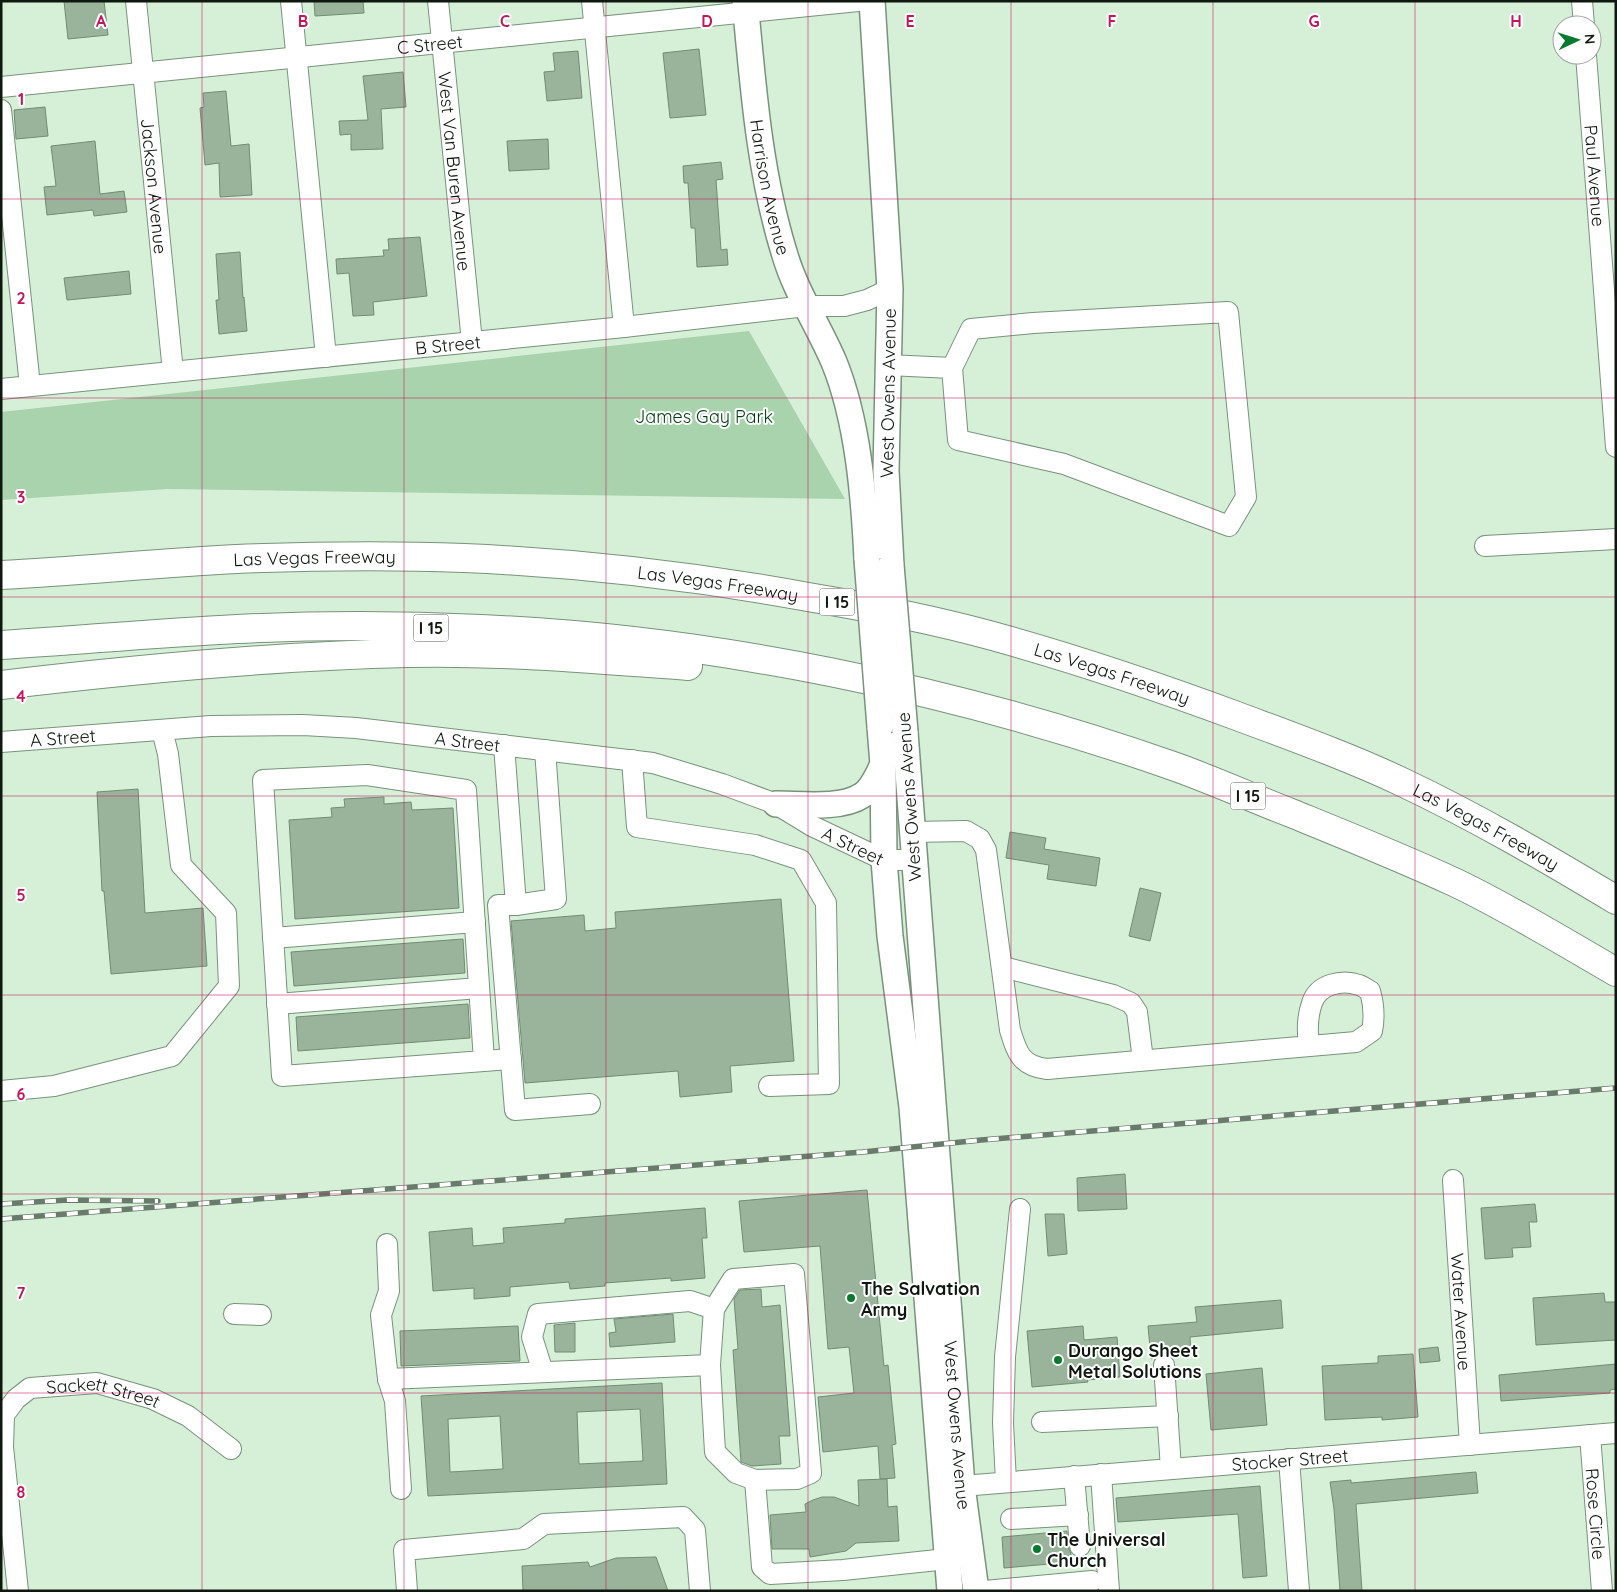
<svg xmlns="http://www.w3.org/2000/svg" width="1617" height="1592" font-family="Quicksand,sans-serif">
<rect width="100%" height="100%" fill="#d5f0d7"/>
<path fill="#a8d3ad" d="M749,331L845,499L168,489L1,500V412Z"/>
<g fill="#9ab49c" stroke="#728b74" fill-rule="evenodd">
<path d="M64,1H104L108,35L68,39Z"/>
<path d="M314,1H363L364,13L315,16Z"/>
<path d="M699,49L706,115L670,118L663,53Z"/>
<path d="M578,51L582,98L547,101L544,72L555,71L553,53Z"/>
<path d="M403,72L406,107L381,109L383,149L351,150V134L340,135L339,121L368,120L363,76Z"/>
<path d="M226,91L231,146L249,144L252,195L220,197L219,163L205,165L200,108L204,107L203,93Z"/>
<path d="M45,107L48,136L16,139L14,110Z"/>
<path d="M548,139L549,169L509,171L507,141Z"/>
<path d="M95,141L100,194L124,191L127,212L94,216L93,210L47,215L44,187L56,186L51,146Z"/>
<path d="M721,162L723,179L716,180L721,250L727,249L728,265L697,267L695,228H691L688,183H684L683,166Z"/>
<path d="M420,237L427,296L373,302L374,315L353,316L349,273L337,274L336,259L384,256L383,250H389L388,239Z"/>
<path d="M240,252L243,298L244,297L247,331L219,334L216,300H219L216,254Z"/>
<path d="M129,271L131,294L67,300L64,278Z"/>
<path d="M138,789L145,913L203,908L207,966L111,974L104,891H102L97,792Z"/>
<path d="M384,797V804L411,802L412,810L453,808L459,908L295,919L289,820L332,817L331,808L345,807L344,799Z"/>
<path d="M1010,832L1046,838L1044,849L1100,858L1096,886L1047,879L1049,865L1006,858Z"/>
<path d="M1140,888L1161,893L1150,941L1129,936Z"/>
<path d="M781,899L794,1061L730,1066L732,1092L680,1097L678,1071L525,1083L511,921L584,915L585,931L616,928L615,912Z"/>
<path d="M463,939L465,973L294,986L291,952Z"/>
<path d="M468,1004L470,1038L298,1051L296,1017Z"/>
<path d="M1125,1174L1127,1209L1078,1211L1077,1178Z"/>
<path d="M867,1190L884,1366L888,1365L896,1444L892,1445L895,1478L880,1479L878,1446L823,1452L818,1397L854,1393L849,1347L828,1349L820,1246L744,1252L739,1201Z"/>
<path d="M1535,1204L1537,1222H1529L1531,1247L1512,1248L1513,1257L1485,1259L1481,1208Z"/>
<path d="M705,1208L707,1238H702L705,1278L671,1281V1278L605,1283V1286L570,1289L569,1282L510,1287V1296L474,1299V1288L433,1291L429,1232L472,1228L473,1246L504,1243L503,1228L565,1223V1219Z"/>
<path d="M1045,1214H1064L1067,1254L1048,1256Z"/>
<path d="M761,1289L762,1307L780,1305L790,1436H779L781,1464L752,1466L741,1462L733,1350L738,1349L734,1299L740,1290Z"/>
<path d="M1604,1293L1605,1302H1616V1340L1536,1345L1533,1298Z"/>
<path d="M1281,1300L1283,1328L1190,1337L1191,1355L1172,1357L1163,1353L1151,1359L1148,1326L1197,1322L1195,1307Z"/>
<path d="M673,1314L675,1342L610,1347L609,1333L616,1332L614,1319Z"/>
<path d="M575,1323V1352H555L554,1325Z"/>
<path d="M518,1326L520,1361L401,1366L400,1331Z"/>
<path d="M1083,1326L1084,1340L1117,1337L1120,1377L1087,1380L1088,1382L1032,1387L1027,1331Z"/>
<path d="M1438,1347L1440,1361L1420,1363L1419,1349Z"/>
<path d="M1413,1354L1418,1417L1382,1420V1417L1325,1420L1322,1366L1378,1363V1356Z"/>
<path d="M1616,1364V1389L1610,1390V1393L1501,1401L1499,1375Z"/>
<path d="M1262,1368L1267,1425L1211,1430L1206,1374Z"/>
<path d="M662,1383L667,1484L428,1496L421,1396ZM640,1409L643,1461L579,1464L577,1412ZM500,1416L503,1469L450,1472L448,1419Z"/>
<path d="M1476,1472L1478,1493L1356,1504L1362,1591H1340L1334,1509L1330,1482L1351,1480V1483Z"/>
<path d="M887,1479L888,1507L897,1506L899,1541L856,1543L846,1551L810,1557L809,1549H772L770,1515L806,1512L805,1504L813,1500L822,1497H834L859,1506L858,1480Z"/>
<path d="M1260,1486L1267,1576L1243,1578L1238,1514L1118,1522L1116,1498Z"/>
<path d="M1067,1531L1068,1547L1071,1554L1072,1562L1004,1568L1002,1537Z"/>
<path d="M656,1557L668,1591H523L522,1566L588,1562L590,1567L616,1558Z"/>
</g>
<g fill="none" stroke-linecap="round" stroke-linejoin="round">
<defs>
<g id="minor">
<path id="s1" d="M136,1L173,372"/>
<path d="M291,1L326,357"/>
<path id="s2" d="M438,1L472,342"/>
<path d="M592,1L624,327"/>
<path d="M1582,1L1584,25"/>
<path id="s3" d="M1586,55L1616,447"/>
<path id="s4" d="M1,87L858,1"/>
<path d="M1,110L30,386"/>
<path d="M888,365L952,368L958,440L1064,464L1229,526L1246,497L1228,312L1033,323L971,329L952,368"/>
<path id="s5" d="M1,389L624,327L806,306H844L867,300L890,289"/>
<path d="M1485,546L1616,539"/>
<path id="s6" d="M1,742L211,726L303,725L356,728L653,763L722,784L776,804L812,826L884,860H914"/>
<path d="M504,745L516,905L556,899L545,750"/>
<path d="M632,760L637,827L755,845L801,860L826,903L829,1084L769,1086"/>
<path d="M912,832L966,831L980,839L986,850L1010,1030C1017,1053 1021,1066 1047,1069L1356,1042L1372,1031C1375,1016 1374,1005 1370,991C1366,989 1363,986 1359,985C1342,979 1318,984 1312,1003C1307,1017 1307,1031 1309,1046"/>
<path d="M516,905H498L515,1110L590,1104"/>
<path d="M273,938L475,922"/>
<path d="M1003,967L1113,995L1131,1003L1137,1012L1143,1060"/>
<path d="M277,1004L479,988"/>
<path d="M484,1061L466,790L367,775L263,780L282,1076L484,1061L511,1059"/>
<path d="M1,1091L54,1086L172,1056L229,986L226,913L181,865L168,754L162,730"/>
<path id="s7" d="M1453,1180L1470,1445"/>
<path d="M387,1244L389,1291L381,1315L388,1379L395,1401L401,1489"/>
<path d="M794,1274L811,1473L797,1479L755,1480L736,1473L715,1452L710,1365L714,1309L733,1279Z"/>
<path d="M234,1314L261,1315"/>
<path d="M1164,1365L1171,1469"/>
<path d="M543,1372L532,1337L538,1314L690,1301L714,1309"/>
<path d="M388,1379L710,1365"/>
<path d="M1042,1422L1168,1416"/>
<path id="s8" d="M1590,1435L1602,1591"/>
<path d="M1289,1459L1299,1591"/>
<path d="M1101,1474L1109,1591"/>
<path d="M1074,1476L1080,1546"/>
<path d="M755,1480L762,1567L770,1574L843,1570L947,1559"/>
<path d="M1006,1482L1003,1423L1005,1357L1020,1209"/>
<path id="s9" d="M962,1486L1616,1433"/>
<path d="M1011,1519L1078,1515"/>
<path id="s10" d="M18,1591L3,1447L4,1415L16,1399L30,1388L97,1383L153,1399L188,1416L231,1449"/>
<path d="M407,1591L404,1550L523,1539L544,1524L683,1517L695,1530L700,1591"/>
<path d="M985,1591L1092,1581"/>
</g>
<g id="major">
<path id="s11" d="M745,1C753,85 759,171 784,252C795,291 818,325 834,362C858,421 864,496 867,559"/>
<path d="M872,1L890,289L886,471L891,565"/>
<path d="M880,727L883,764L884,860L890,936L912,1107L950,1591"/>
<path id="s12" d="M905,732L962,1486L976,1591"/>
<path d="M776,804C801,804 841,809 861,796C872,790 878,775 883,764"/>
</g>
<g id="highway">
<path id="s13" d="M1,575C80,571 158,563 237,559C312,556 389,555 464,558C580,563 694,576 808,597C868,607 930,619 989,635C1073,658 1156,686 1237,716C1293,737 1349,757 1402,782C1476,817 1546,858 1616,900"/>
<path d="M1,645C80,640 158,633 237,629C318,625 400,625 481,629C714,639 953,689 1173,766C1213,780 1252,798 1291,813C1345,835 1400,857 1454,882C1509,908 1562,941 1616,972"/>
<path d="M1,685C137,669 272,656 408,653C502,651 595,659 688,666"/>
</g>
</defs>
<use href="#minor" stroke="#79927c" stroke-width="22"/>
<use href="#major" stroke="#79927c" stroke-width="28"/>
<use href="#highway" stroke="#79927c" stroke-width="30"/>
<use href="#minor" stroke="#fff" stroke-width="20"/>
<use href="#major" stroke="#fff" stroke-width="25"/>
<use href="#highway" stroke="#fff" stroke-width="28"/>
<defs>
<g id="rail">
<path d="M1,1204L68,1200L158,1201"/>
<path d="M1,1219L863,1152L981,1140L1616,1088"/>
</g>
</defs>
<use href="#rail" stroke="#697b6b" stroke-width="5.5"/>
<use href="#rail" stroke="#fff" stroke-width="4" stroke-dasharray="11" stroke-linecap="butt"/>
<defs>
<g id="major-bridge">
<path d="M867,559L880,727"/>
<path d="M891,565L905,732"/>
</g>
</defs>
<use href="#major-bridge" stroke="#79927c" stroke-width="28" stroke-linecap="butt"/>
<use href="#major-bridge" stroke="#fff" stroke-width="25"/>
</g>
<path fill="none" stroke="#c2185b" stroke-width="1" stroke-opacity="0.55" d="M202,1V1591M404,1V1591M606,1V1591M808,1V1591M1011,1V1591M1213,1V1591M1415,1V1591M1,199H1616M1,398H1616M1,597H1616M1,796H1616M1,995H1616M1,1194H1616M1,1393H1616"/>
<g fill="#087a30" stroke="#fff" stroke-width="2">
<circle cx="851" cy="1298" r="5"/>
<circle cx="1058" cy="1360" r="5"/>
<circle cx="1037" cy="1549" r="5"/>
</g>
<g text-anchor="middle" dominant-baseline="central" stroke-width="4" stroke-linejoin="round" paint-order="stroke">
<g fill="#fff" stroke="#565d57" stroke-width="1">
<rect x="819.5" y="588.5" width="35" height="27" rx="4"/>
<rect x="413.5" y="614.5" width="35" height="27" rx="4"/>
<rect x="1230.5" y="782.5" width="35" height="27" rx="4"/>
</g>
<g font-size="16" font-weight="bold" fill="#0e180f">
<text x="837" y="602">I 15</text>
<text x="431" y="628">I 15</text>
<text x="1248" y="796">I 15</text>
</g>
<g font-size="18" fill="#0e180f" stroke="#fff">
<text stroke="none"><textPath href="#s4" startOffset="431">C Street</textPath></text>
<text stroke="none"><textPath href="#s2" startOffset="171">West Van Buren Avenue</textPath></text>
<text stroke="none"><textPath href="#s3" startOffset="121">Paul Avenue</textPath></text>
<text stroke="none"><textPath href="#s1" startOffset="186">Jackson Avenue</textPath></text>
<text stroke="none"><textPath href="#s11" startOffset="188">Harrison Avenue</textPath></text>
<text stroke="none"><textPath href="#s5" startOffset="449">B Street</textPath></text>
<text transform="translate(888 393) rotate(-89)">West Owens Avenue</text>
<text stroke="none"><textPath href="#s13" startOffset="314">Las Vegas Freeway</textPath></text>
<text stroke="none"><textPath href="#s13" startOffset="719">Las Vegas Freeway</textPath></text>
<text stroke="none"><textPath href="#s13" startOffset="1124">Las Vegas Freeway</textPath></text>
<text stroke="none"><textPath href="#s6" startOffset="62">A Street</textPath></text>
<text stroke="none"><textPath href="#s6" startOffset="468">A Street</textPath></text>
<text transform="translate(909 797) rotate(-94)">West Owens Avenue</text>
<text stroke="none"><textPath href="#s13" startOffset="1529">Las Vegas Freeway</textPath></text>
<text stroke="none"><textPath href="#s6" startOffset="872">A Street</textPath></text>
<text stroke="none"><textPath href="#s7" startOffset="132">Water Avenue</textPath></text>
<text stroke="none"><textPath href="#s10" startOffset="289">Sackett Street</textPath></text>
<text stroke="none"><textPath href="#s12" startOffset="695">West Owens Avenue</textPath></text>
<text stroke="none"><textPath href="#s9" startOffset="329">Stocker Street</textPath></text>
<text stroke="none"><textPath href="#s8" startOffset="79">Rose Circle</textPath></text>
</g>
<g font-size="18" fill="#003d12" stroke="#fff">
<text x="704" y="416">James Gay Park</text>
</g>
<g font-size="18" font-weight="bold" fill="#0e180f" stroke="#fff" text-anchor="start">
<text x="861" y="1288">The Salvation<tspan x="861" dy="21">Army</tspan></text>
<text x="1068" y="1350">Durango Sheet<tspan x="1068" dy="21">Metal Solutions</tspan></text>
<text x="1047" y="1539">The Universal<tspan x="1047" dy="21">Church</tspan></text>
</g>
</g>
<g font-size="16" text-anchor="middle" font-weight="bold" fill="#c2185b" stroke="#fff" stroke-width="4" stroke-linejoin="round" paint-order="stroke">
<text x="101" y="27">A</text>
<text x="303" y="27">B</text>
<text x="505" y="27">C</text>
<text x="707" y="27">D</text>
<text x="910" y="27">E</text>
<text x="1112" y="27">F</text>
<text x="1314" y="27">G</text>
<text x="1516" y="27">H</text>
<text x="21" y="105">1</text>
<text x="21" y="304">2</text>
<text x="21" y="503">3</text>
<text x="21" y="702">4</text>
<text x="21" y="901">5</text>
<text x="21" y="1100">6</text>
<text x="21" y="1299">7</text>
<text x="21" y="1498">8</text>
</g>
<rect width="1617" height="1592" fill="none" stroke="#0e180f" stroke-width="5"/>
<g transform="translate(1577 40) rotate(86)"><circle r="24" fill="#ffffff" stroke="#9fa39f"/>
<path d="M0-4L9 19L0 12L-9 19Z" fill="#087a30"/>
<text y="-8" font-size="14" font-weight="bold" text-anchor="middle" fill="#0e180f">N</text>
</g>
</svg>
